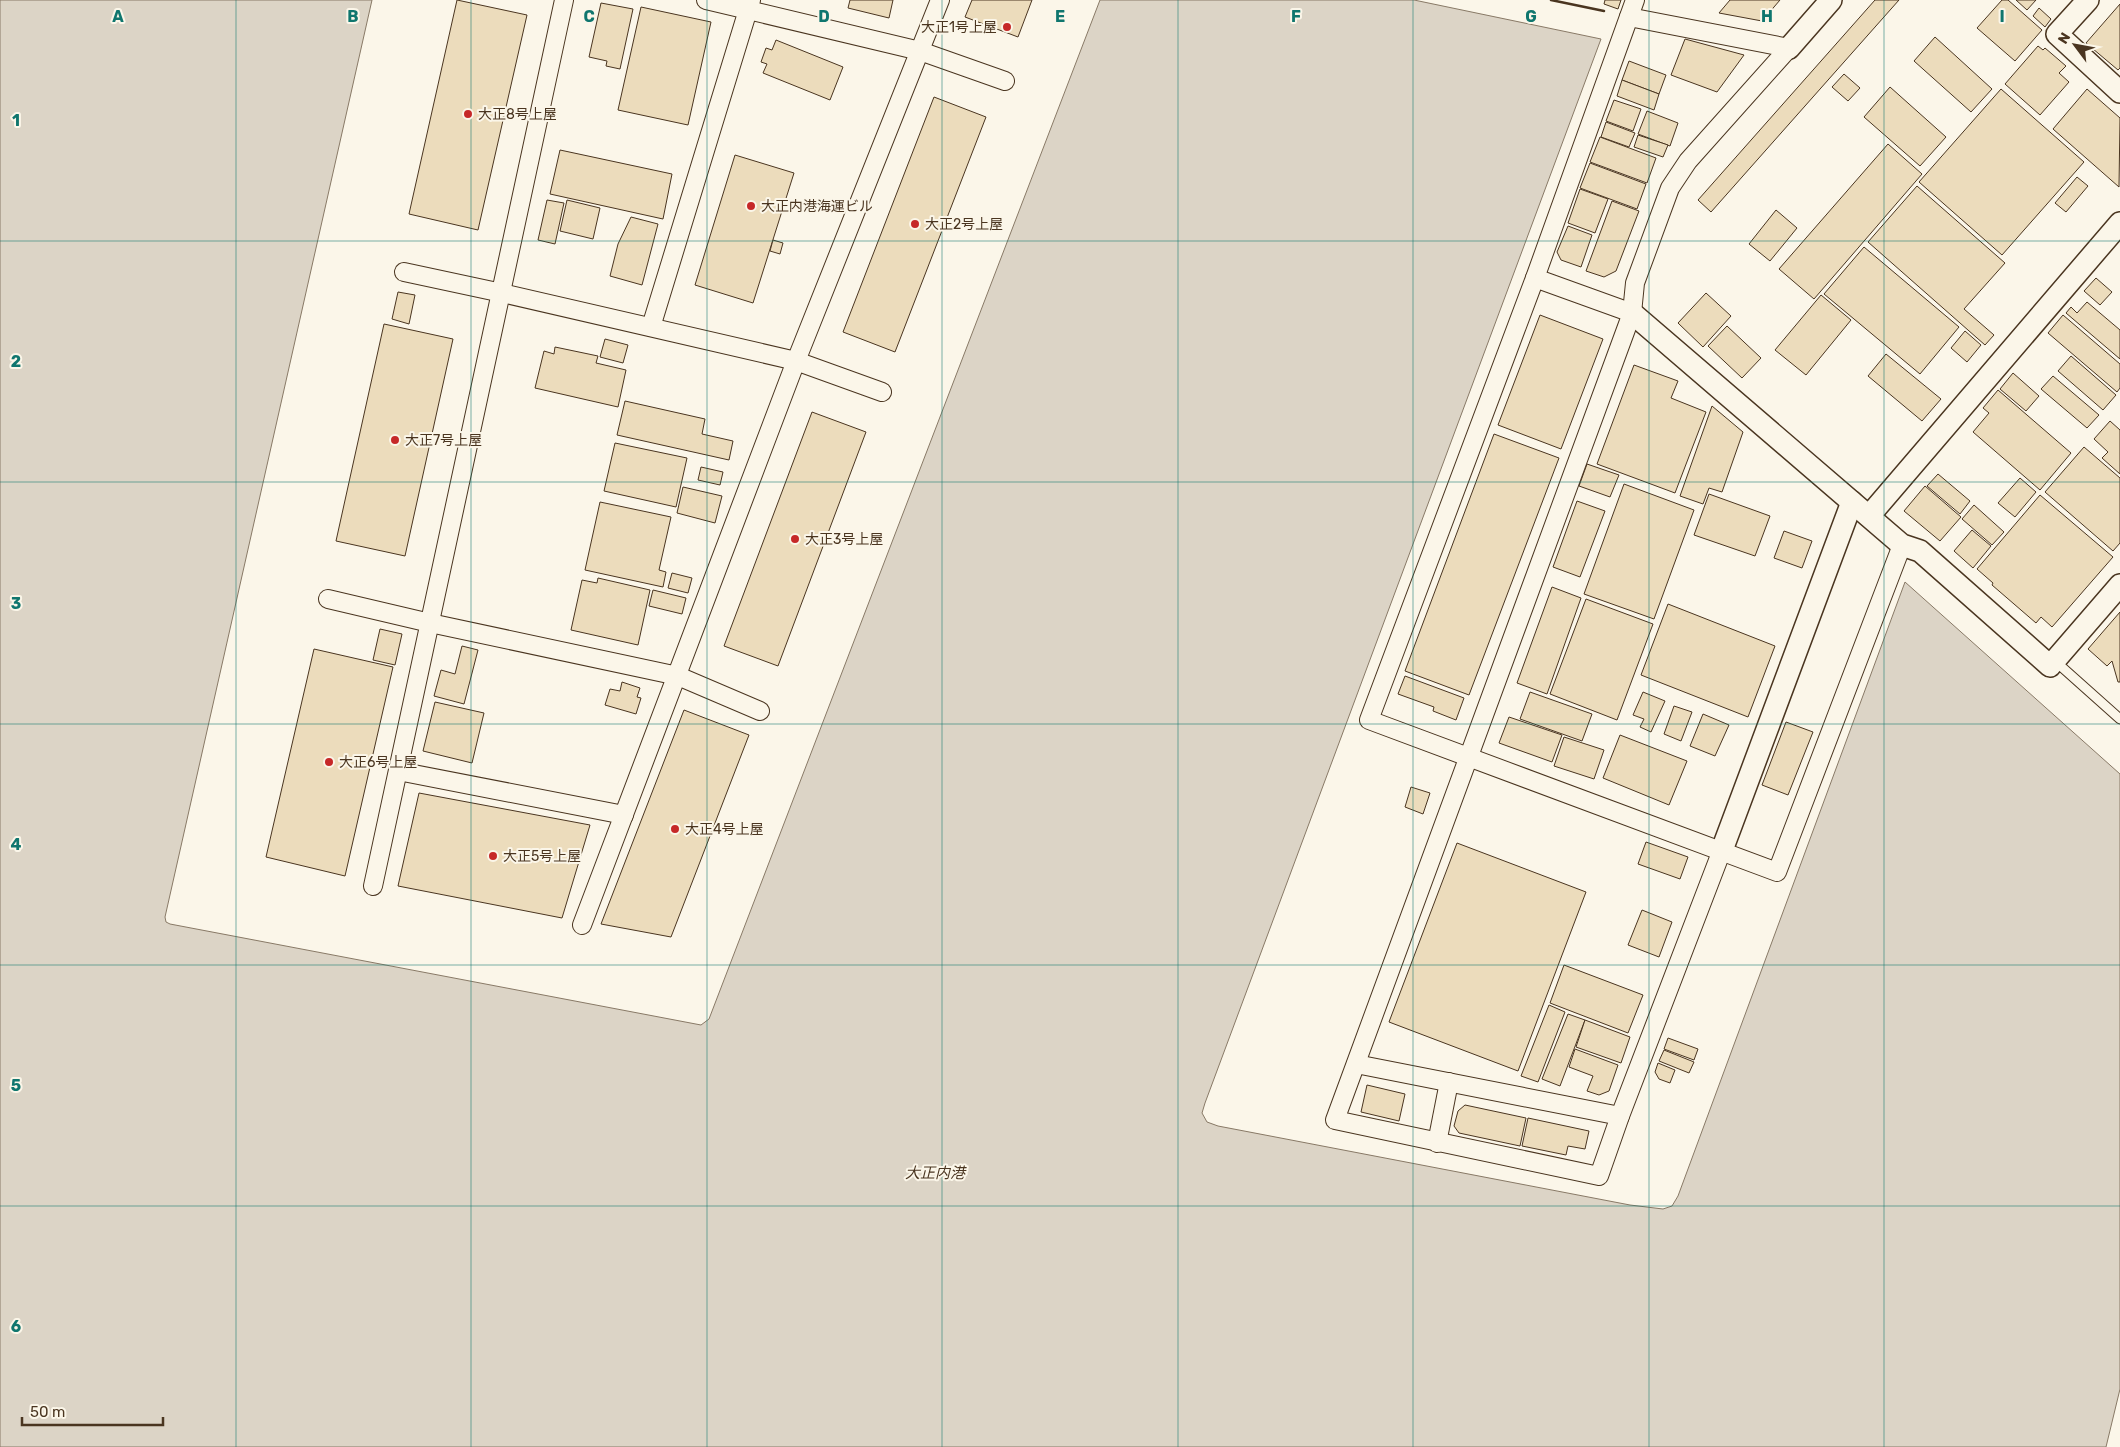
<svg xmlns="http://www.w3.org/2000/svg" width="2120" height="1447" font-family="Rubik,'Noto Sans JP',sans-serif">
<rect width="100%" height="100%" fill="#fbf6e9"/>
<path fill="#dcd4c6" stroke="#887966" d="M0,0H372L165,917L166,922L170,924L701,1025L709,1019L1100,0H1414L1601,39L1205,1103L1202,1113L1207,1122L1218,1126L1630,1205L1663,1209L1672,1206L1678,1196L1905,582L2120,774V1389L2106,1447H0Z"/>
<g fill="#ecdcbc" stroke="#4a3520">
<path d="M457,0L527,15L478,230L409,214Z"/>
<path d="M850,0H893L889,18L848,8Z"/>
<path d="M972,0H1032L1018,37L965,17Z"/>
<path d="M1605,0H1621L1618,9L1604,4Z"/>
<path d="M1730,0H1780L1762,21L1719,13Z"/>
<path d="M1875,0H1899L1711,212L1698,200Z"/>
<path d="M2002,0H2008L2042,30L2015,61L1977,28Z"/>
<path d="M2016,0H2036L2027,10Z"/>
<path d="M601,3L633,9L620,69L606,66L607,61L589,57Z"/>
<path d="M2120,4V68L2118,70L2086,43Z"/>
<path d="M641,7L711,22L688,125L618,110Z"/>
<path d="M2039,8L2051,19L2045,27L2033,16Z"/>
<path d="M1935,37L1992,89L1971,112L1914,61Z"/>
<path d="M1685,39L1744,55L1717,92L1671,75Z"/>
<path d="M776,40L843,67L830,100L763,73L767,64L761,62L766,48L772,50Z"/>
<path d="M2038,46L2043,50L2045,48L2066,66L2059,73L2069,82L2040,115L2005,84Z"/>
<path d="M1629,61L1666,75L1659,94L1622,80Z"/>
<path d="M1844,74L1860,88L1848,101L1832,87Z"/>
<path d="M1622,80L1659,94L1654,110L1617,96Z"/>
<path d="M1890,87L1946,137L1920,166L1864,117Z"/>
<path d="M2001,89L2084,162L2002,255L1919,182Z"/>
<path d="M2087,89L2120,118L2119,187L2053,129Z"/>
<path d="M934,97L986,117L895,352L843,332Z"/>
<path d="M1614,100L1641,109L1633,131L1606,121Z"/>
<path d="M1647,111L1678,123L1670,146L1638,134Z"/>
<path d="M1606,122L1635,133L1629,147L1601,137Z"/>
<path d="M1638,135L1668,145L1663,157L1634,147Z"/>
<path d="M1600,137L1656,158L1647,183L1590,162Z"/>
<path d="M1888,144L1922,174L1814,299L1779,269Z"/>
<path d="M560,150L672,174L663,219L550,194Z"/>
<path d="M735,155L794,173L753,303L695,285Z"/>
<path d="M1590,163L1646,184L1637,209L1580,188Z"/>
<path d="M2077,177L2088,186L2066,212L2055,203Z"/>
<path d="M1917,186L2005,263L1964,309L1994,335L1985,345L1868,242Z"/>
<path d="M1580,189L1608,199L1595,233L1568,223Z"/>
<path d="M547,200L564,203L555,244L538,240Z"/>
<path d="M567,200L600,208L593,239L560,231Z"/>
<path d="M1612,201L1639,211L1616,271L1604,277L1586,271Z"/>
<path d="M1776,210L1797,228L1770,261L1749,244Z"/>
<path d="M631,217L658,224L642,285L610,276L618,244Z"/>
<path d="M1568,226L1592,235L1581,267L1561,260L1557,252Z"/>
<path d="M773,240L783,243L780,254L770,251Z"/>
<path d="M1864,247L1959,327L1920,374L1824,294Z"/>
<path d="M2096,278L2112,292L2100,305L2084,291Z"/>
<path d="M398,292L415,295L409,324L392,319Z"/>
<path d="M1706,293L1731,316L1703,347L1678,323Z"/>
<path d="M1821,295L1851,320L1806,375L1775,350Z"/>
<path d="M2087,302L2120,330V359L2066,313L2071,307L2077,313Z"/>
<path d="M1540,315L1603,339L1561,449L1498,425Z"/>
<path d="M2063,315L2120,364V388L2117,392L2048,333Z"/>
<path d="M384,324L453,339L405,556L336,541Z"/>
<path d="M1727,326L1761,358L1742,378L1708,346Z"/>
<path d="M1965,331L1981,345L1967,362L1951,348Z"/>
<path d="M605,339L628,345L623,363L600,357Z"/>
<path d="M555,347L598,356L596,363L626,370L618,407L535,388L544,351L554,354Z"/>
<path d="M1886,354L1941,399L1922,421L1868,376Z"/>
<path d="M2071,356L2116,395L2103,410L2058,371Z"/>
<path d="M1634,365L1678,381L1671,398L1706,412L1675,493L1597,464Z"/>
<path d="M2013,373L2039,396L2026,411L2000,389Z"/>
<path d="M2053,376L2099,415L2087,428L2041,389Z"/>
<path d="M1998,390L2071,453L2040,490L1973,432L1989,413L1983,408Z"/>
<path d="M625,401L705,419L702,434L733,441L729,460L617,435Z"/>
<path d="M1712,406L1743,432L1722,492L1709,488L1703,504L1680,496Z"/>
<path d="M812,412L866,432L778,666L724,646Z"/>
<path d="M2110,421L2120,430V474L2102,458L2108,452L2094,439Z"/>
<path d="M1494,434L1559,458L1469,695L1405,671Z"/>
<path d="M615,443L687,458L676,507L604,491Z"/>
<path d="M2084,447L2120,478V543L2113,551L2045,492Z"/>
<path d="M1587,464L1619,475L1610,497L1579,486Z"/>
<path d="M701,467L723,472L720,485L698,480Z"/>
<path d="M1938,474L1970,501L1960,514L1927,486Z"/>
<path d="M2020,478L2036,492L2015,517L1998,503Z"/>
<path d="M1624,484L1694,510L1654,619L1584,594Z"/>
<path d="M1925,486L1961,517L1940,541L1904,511Z"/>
<path d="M683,487L722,496L715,523L677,513Z"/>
<path d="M1709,494L1770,516L1755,556L1694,535Z"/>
<path d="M2040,495L2113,557L2052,627L2041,617L2036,623L1992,585L1993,583L1977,569Z"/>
<path d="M1577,501L1605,511L1580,577L1553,567Z"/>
<path d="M600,502L671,517L659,570L666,572L663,587L585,570Z"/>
<path d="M1974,505L2004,532L1992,545L1962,519Z"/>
<path d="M1972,530L1991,546L1973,568L1954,551Z"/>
<path d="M1784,531L1812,541L1802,568L1774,558Z"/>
<path d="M672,573L692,578L688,593L668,588Z"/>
<path d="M598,578L650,590L638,645L571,630L582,580L597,583Z"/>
<path d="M1552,587L1581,598L1547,694L1517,683Z"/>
<path d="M653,590L686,598L682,614L649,606Z"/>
<path d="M1586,599L1653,624L1617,720L1550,694Z"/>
<path d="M1668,604L1775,646L1748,717L1641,675Z"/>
<path d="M2120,612V682H2118L2112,661L2107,666L2088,649Z"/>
<path d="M380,629L402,634L395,665L373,660Z"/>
<path d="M462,646L478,650L464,704L434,696L441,670L455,674Z"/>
<path d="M314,649L393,667L345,876L266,857Z"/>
<path d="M1405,676L1464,698L1456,720L1433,711L1434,707L1398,694Z"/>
<path d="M622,682L640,688L637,697L641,698L636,714L605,705L610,689L620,691Z"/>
<path d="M1530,692L1592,714L1582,741L1520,719Z"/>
<path d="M1643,692L1665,701L1651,732L1640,727L1644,719L1633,715Z"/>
<path d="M435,702L484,713L472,763L423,751Z"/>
<path d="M1674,706L1692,712L1681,741L1664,734Z"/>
<path d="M684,710L749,735L671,937L601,924Z"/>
<path d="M1703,714L1729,725L1715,756L1690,746Z"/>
<path d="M1509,717L1562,735L1552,762L1499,743Z"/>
<path d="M1786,722L1813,732L1788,795L1762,785Z"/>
<path d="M1620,735L1687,761L1669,805L1603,778Z"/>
<path d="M1564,737L1604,750L1594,779L1554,766Z"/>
<path d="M1411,787L1430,793L1423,814L1405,807Z"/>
<path d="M419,793L590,825L562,918L398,886Z"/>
<path d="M1646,842L1688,857L1680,879L1638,864Z"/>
<path d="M1457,843L1586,892L1518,1071L1389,1022Z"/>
<path d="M1642,910L1672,922L1659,957L1628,945Z"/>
<path d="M1564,965L1643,995L1628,1033L1550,1003Z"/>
<path d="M1549,1005L1565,1012L1538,1082L1521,1076Z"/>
<path d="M1568,1014L1585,1020L1560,1086L1542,1079Z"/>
<path d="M1585,1020L1630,1037L1621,1063L1576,1047Z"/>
<path d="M1668,1038L1698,1049L1694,1060L1664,1049Z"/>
<path d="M1575,1049L1618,1065L1609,1091L1599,1095L1587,1091L1593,1076L1569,1067Z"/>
<path d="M1664,1050L1694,1062L1689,1073L1659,1061Z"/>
<path d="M1658,1063L1675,1070L1670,1083L1659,1079L1655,1072Z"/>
<path d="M1367,1085L1405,1094L1399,1121L1361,1112Z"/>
<path d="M1465,1105L1526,1118L1520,1146L1459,1133L1454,1126L1458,1111Z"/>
<path d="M1528,1118L1589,1131L1585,1149L1568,1146L1566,1155L1522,1146Z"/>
</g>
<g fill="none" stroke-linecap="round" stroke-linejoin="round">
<defs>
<path id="service" d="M2055,661L2120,719"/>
<g id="minor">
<path d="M706,0L920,51L1005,81"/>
<path d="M1635,0L1535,278L1369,720L1777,872L1902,545"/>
<path d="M1629,17L1789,48"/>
<path d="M404,272L502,293L796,361L882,392"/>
<path d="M1535,278L1632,313"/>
<path d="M651,327L751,0"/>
<path d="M328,599L430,623L678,676L760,711"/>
<path d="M398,771L624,815"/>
<path d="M1722,850L1620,1116L1599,1176L1335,1120L1632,313L1635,283L1670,188L1688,161L1789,48"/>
<path d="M373,886L564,0"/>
<path d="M582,925L796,361L940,0"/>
<path d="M1356,1064L1620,1116"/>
<path d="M1437,1143L1449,1082"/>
</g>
<g id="tertiary">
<path d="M2088,0L2057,34L2120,92"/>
<path d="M1789,48L1831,0"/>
<path d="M1632,313L1902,545L1920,551L2050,666L2120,585"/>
<path d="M1869,516L2120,223"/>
<path d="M1722,850L1852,502"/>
</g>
</defs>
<use href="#service" stroke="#4a3520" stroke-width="11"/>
<use href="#minor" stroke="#4a3520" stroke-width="20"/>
<use href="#tertiary" stroke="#4a3520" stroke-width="24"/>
<use href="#service" stroke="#fbf6e9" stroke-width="9"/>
<use href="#minor" stroke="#fbf6e9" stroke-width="18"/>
<use href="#tertiary" stroke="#fbf6e9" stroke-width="21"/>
<path stroke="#4a3520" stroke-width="2.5" d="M1551,0L1604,11"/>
</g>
<path fill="none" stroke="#0f766e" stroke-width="1" stroke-opacity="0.55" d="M236,0V1447M471,0V1447M707,0V1447M942,0V1447M1178,0V1447M1413,0V1447M1649,0V1447M1884,0V1447M0,241H2120M0,482H2120M0,724H2120M0,965H2120M0,1206H2120"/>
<g fill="#c62828" stroke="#fbf6e9" stroke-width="2">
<circle cx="1007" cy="27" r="5"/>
<circle cx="468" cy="114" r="5"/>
<circle cx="751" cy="206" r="5"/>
<circle cx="915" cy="224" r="5"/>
<circle cx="395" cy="440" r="5"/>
<circle cx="795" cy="539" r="5"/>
<circle cx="329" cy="762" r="5"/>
<circle cx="675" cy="829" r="5"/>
<circle cx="493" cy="856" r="5"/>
</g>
<g text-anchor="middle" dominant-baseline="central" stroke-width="4" stroke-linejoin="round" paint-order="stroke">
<g font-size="14" fill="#4a3520" stroke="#fbf6e9" text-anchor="start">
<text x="997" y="27" text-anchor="end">大正1号上屋</text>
<text x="478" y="114">大正8号上屋</text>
<text x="761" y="206">大正内港海運ビル</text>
<text x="925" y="224">大正2号上屋</text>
<text x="405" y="440">大正7号上屋</text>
<text x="805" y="539">大正3号上屋</text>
<text x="339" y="762">大正6号上屋</text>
<text x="685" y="829">大正4号上屋</text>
<text x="503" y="856">大正5号上屋</text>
</g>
<g font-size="15" font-style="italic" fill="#4a3520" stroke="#fbf6e9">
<text x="935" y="1173">大正内港</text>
</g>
</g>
<g font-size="16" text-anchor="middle" font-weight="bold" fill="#0f766e" stroke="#fbf6e9" stroke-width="4" stroke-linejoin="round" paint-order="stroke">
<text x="118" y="22">A</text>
<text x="353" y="22">B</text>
<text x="589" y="22">C</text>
<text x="824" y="22">D</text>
<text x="1060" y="22">E</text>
<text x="1296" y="22">F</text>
<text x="1531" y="22">G</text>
<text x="1767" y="22">H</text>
<text x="2002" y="22">I</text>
<text x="16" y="126">1</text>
<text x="16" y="367">2</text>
<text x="16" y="609">3</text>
<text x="16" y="850">4</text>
<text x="16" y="1091">5</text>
<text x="16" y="1332">6</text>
</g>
<g transform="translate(2075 45) rotate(302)" stroke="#fbf6e9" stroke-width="4" paint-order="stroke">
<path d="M0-4L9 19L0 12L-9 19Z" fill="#4a3520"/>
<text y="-8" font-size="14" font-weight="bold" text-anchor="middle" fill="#4a3520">N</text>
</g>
<path d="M22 1417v8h141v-8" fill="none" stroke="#4a3520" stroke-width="2.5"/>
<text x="30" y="1417" font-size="15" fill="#4a3520" stroke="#fbf6e9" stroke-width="4" paint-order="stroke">50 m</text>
</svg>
